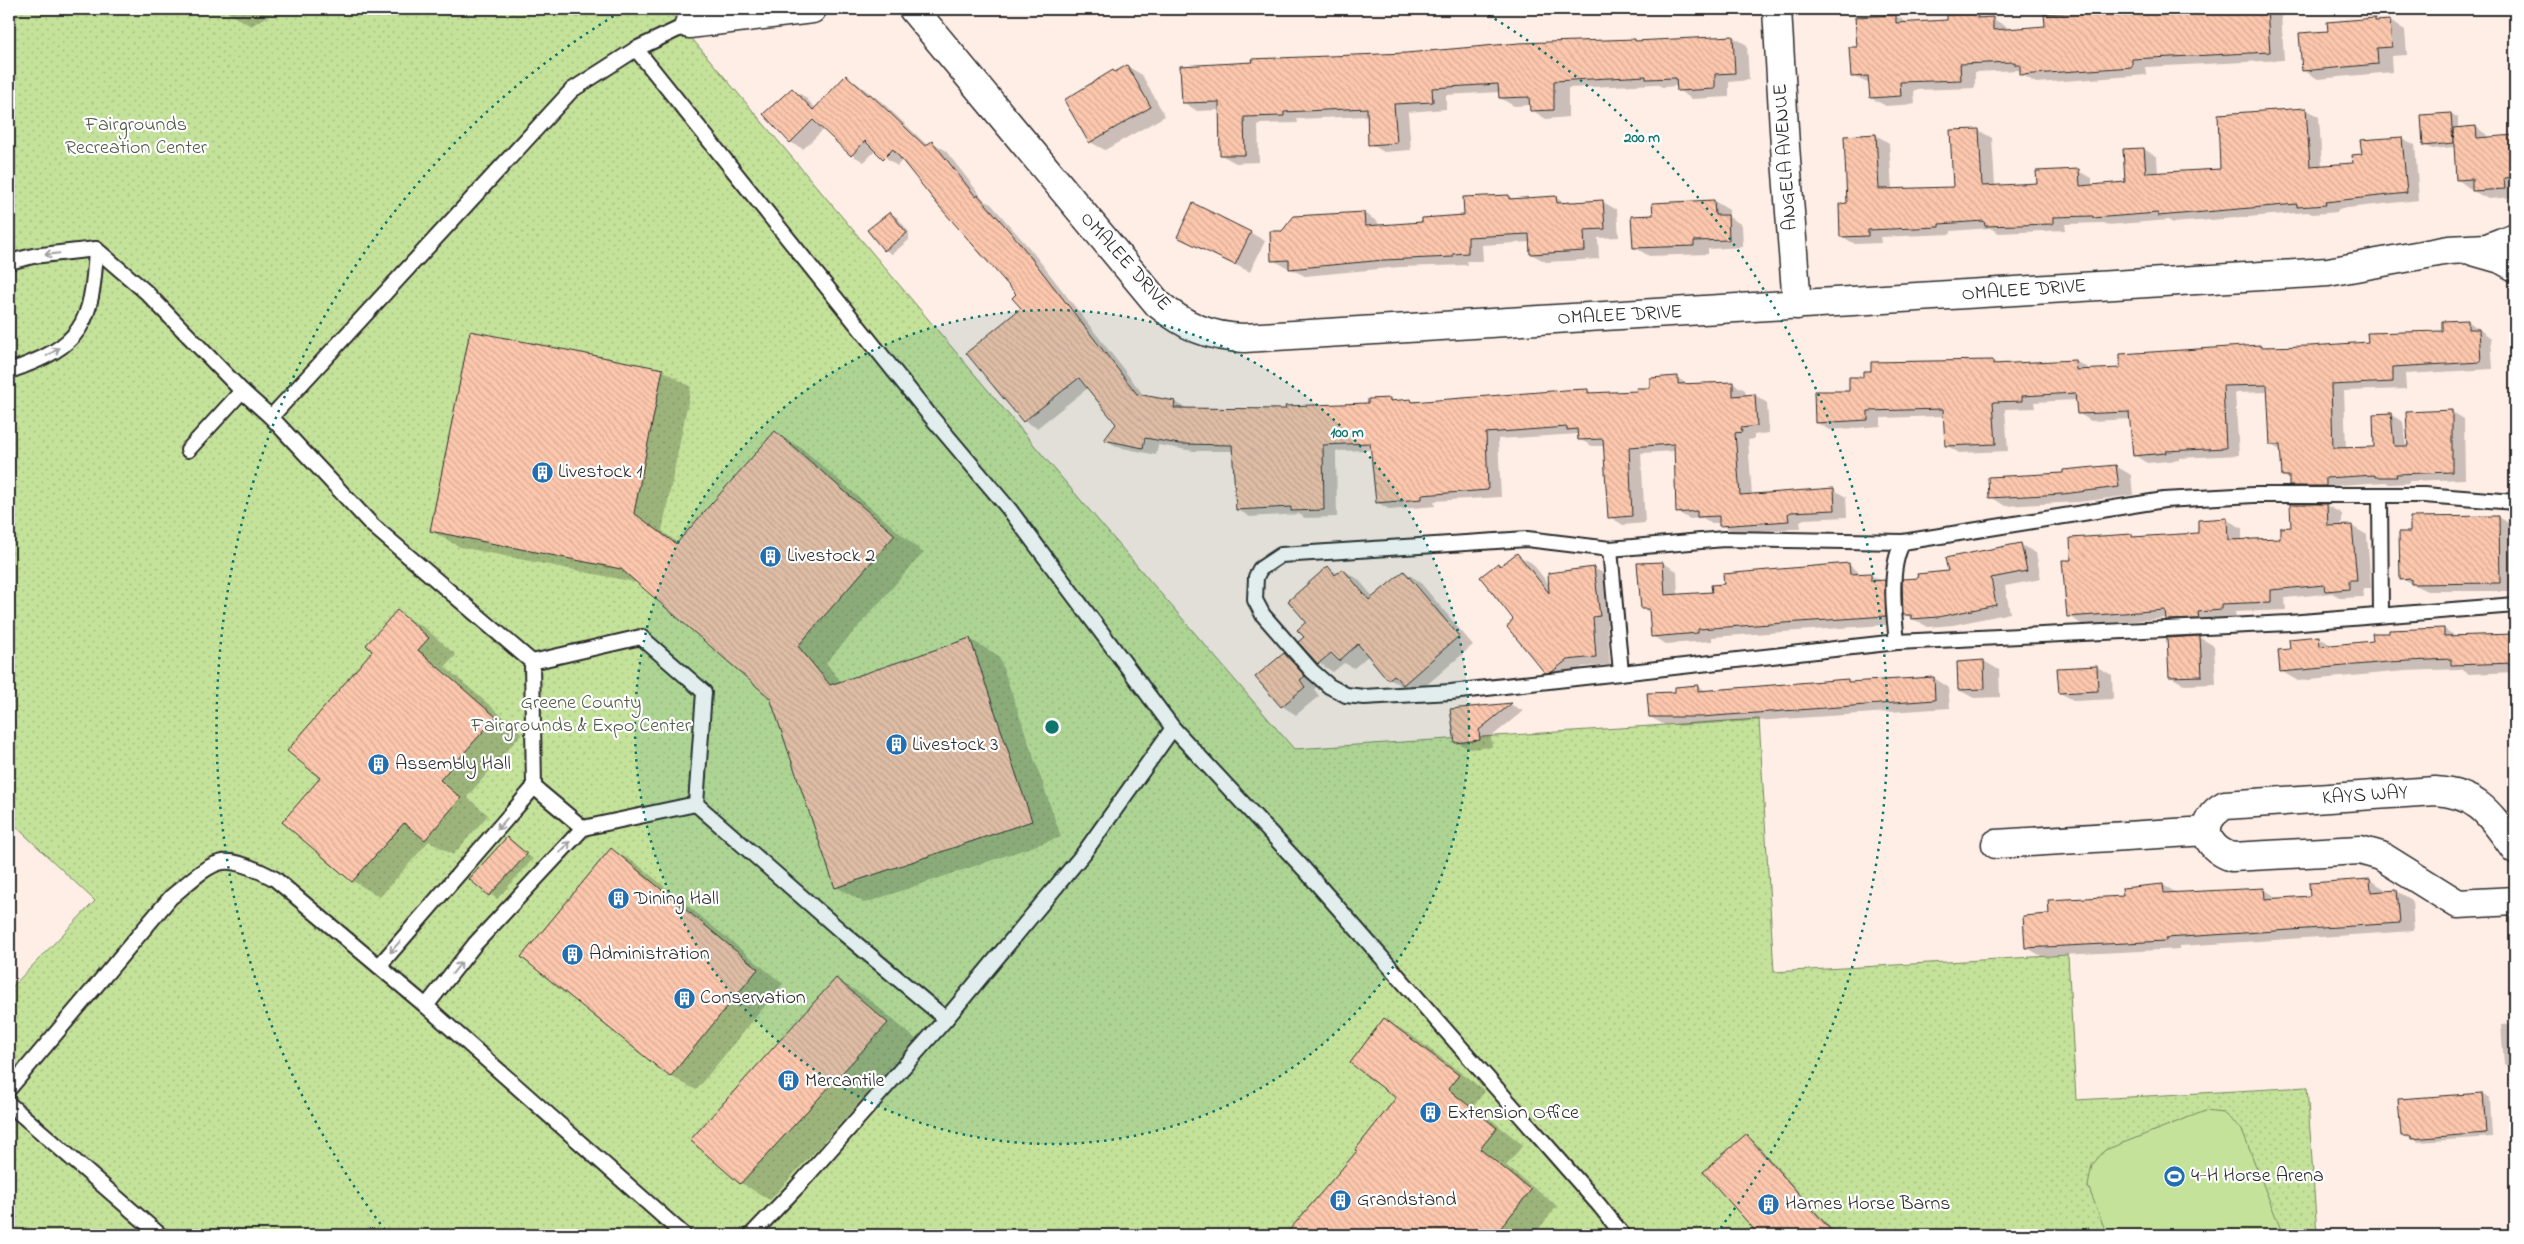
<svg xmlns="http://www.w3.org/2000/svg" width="2524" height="1244" font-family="'Indie Flower',sans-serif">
<defs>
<pattern id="park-dots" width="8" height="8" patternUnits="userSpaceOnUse" patternTransform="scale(1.25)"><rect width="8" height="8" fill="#c4e29a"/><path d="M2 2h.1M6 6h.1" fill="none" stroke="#a9c285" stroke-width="1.8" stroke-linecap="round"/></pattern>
<pattern id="building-back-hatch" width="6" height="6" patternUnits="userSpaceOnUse" patternTransform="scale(1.25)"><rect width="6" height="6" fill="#fcc7ad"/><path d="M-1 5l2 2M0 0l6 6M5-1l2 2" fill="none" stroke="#d8ab95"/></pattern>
</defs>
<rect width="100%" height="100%" fill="#feeee6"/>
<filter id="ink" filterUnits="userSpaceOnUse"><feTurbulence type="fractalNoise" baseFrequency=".02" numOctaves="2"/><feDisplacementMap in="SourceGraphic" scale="10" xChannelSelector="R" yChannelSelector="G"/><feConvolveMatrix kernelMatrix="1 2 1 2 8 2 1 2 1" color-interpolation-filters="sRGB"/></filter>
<g filter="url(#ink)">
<path fill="url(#park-dots)" stroke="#788662" d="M9,9H667L1061,477L1294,749L1759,719L1774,972L2068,955L2076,1100L2307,1087L2317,1235H19L9,1227V990L95,901L9,820Z"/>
<path fill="#c4e29a" stroke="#788662" d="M2205,1111L2223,1113L2241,1128L2283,1235H2107L2088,1186L2092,1165L2105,1150Z"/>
<g fill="#0003">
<path d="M226,9H280L251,26L228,13Z"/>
<path d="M2122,9H2274L2281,13L2284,60L2146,67L2147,75L2036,83L2021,74V70L1975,72V88L1914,90L1915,104L1886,106L1871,98L1870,84L1852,76L1858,48L1896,16L1908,23L1949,22L1977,15L1984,19H1993L2007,27L2008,30L2046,27Z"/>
<path d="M2374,19L2380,22L2390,21L2405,30L2407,55L2391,56L2392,72L2318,79L2303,70L2329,32Z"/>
<path d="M1733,37L1747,45L1749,80L1729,82V97L1692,99L1678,90L1677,86L1662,87L1657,84L1568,88V117L1546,119L1532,110L1531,105L1514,106L1500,98V92L1446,95V109L1408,112L1411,150L1384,152L1370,144L1368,116L1297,119L1298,123L1258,124L1259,162L1236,163L1221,155L1220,110L1197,111L1183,102L1406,54Z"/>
<path d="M1127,66L1142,75L1165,116L1105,150L1090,142L1086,86Z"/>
<path d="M847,76L883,103L928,146L932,142L945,150L985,201L991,204L1031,250L1145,397L1175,402L1188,409L1287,411L1370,404L1390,399L1394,402L1411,400L1417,403L1587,390L1594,394L1638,392L1651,389L1677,378L1690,385L1732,383L1745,390L1746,396L1755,395L1767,403L1769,433L1754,435V439L1748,440L1752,496L1834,490L1846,497L1847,517L1804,519L1800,521L1801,528L1734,533L1720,523H1711L1703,518L1690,519L1677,512L1675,451L1641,453L1645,523L1623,525L1610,517L1605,446H1592L1579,439V434L1498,439L1501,497L1434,501L1435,506L1390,510L1377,502L1372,450L1336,451L1337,517L1305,518L1299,514L1250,517L1237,509L1234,451H1193L1158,445L1156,455L1118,447L1105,440L1117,424L1088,388L1037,428L1024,421L1022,308L1018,295L903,159L897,166L876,150L864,162L852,155L824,129L803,149L790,142L792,89L805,97L816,109Z"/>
<path d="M2306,109L2319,117L2322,166L2354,164L2363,155L2402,138L2415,145L2419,200L2338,209V212L2312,214L2308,212L2173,223L2168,220L2108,225L2104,223L2065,224L2066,230L1999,233L1990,228L1951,231V234L1880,237L1881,243L1855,244L1841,236L1849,204L1876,135L1889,143L1892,190L1954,188L1978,130L1992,138L1995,186L2038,184L2078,171L2092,178V186L2126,183L2144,149L2157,157L2158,174L2221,170L2219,115Z"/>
<path d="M2451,114L2458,118V129L2476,127L2491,138L2515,136V197L2488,199L2473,191L2457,179L2455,147L2432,149L2424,145Z"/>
<path d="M1508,196L1515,200L1556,198L1567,204L1603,202L1617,210L1619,237L1598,238L1599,259L1546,262L1531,254V242L1482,245L1483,261H1467L1468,265L1400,267L1305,276L1272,260L1283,232L1364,213L1378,222L1379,226L1465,217Z"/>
<path d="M1714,201L1729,210V217L1742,225L1743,247L1708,249V254L1649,256L1634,247L1654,216Z"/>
<path d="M890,213L897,217L909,232V240L892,254L885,250Z"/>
<path d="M1251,233L1265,241L1250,272L1193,244Z"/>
<path d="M2468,321L2491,338L2493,369L2405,374L2406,389L2344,391L2346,449L2375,448L2390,414L2403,422L2406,447H2409L2451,411L2464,419L2465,479L2409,481V483L2389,484L2386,482L2338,485L2339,493H2304L2291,486L2290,480L2283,475L2282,451L2271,445L2269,392L2235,393L2239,455L2179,458V460L2147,463L2134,455L2131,419L2091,421L2078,413L2077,400L2034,402L2035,408L2005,409L2008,451L1959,453L1946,445L1944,416L1881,418V426L1829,430L1816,422L1864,378L1992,361L2000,365L2075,361L2088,368V371L2122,369L2259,347H2310L2369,343L2444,332Z"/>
<path d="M662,370L691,387L662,531L678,543L775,433L803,449L923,553L826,663L842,683L970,639L999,656L1061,837L865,903L836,887L771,697L639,583L460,547L431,531Z"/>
<path d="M2116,466L2131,475L2133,495L2079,502L2005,506L1991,497L2064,474Z"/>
<path d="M2327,505L2342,514V527L2352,526L2367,535L2371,588H2363L2364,597L2341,598L2332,593L2285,598L2286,610L2235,612L2236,618L2213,620V626L2182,628L2167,618L2083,625L2068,616L2073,561L2131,535L2136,538L2200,535L2227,520L2242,528V540L2281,539L2292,528Z"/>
<path d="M2499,517L2513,526L2515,591H2427L2401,579L2411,533Z"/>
<path d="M2021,545L2036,553L2041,579L2005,586L2010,613L1953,625L1928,627L1904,614L1949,572Z"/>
<path d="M1517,555L1532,563L1550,586L1594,568L1608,576L1614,623L1607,624L1610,665L1582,667L1567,680H1560L1545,672L1514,619L1498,565L1502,567Z"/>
<path d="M1663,563L1677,571L1678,596L1713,593L1726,585L1849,565L1863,575H1870L1899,589V624L1712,637V641L1666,644L1652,636L1651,613L1642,608Z"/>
<path d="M1328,568L1339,574L1343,570L1358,579L1374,598L1405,572L1419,581L1473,645L1423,688H1415L1408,684L1404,687L1389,679L1369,655L1354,668L1344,663L1333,672L1319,663L1306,637L1308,622Z"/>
<path d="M397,612L425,628L456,655L445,667L522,733L467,797L488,815L453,855L429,841L380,897L353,881L284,821L321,778Z"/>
<path d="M2508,628H2515V672L2469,674L2460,669L2405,671L2298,681L2281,671L2291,650L2318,637L2333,646L2374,643L2390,634L2444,629L2457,637L2508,635Z"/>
<path d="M2199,637L2214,646L2216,684L2185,685L2171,677Z"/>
<path d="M1285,654L1299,663L1319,685L1314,689L1319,696L1296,715L1282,706Z"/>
<path d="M1984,661L1999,670L2000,697L1974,698L1959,690Z"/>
<path d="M2097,667L2112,675L2113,699L2075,701L2060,693Z"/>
<path d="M1934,678L1948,687L1950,708L1679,726L1675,724L1665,725L1650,717L1677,693L1698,686L1706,691L1847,680L1852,683Z"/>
<path d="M1512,705L1523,711L1491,737L1492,747L1469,749L1456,742L1452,710Z"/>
<path d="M507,839L533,859L497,899L471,879Z"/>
<path d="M611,849L637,864L783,984L696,1090L670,1076Z"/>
<path d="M2370,880L2385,889V892L2397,891L2412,900L2414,931L2180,946V949L2041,956L2026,947L2050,915L2124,897L2163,885L2177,893L2264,889L2279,899L2311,897Z"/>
<path d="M836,979L865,996L917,1040L770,1200L741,1183L692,1139Z"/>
<path d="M1384,1020L1411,1035L1485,1091L1474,1106L1523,1145L1506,1166L1557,1206L1534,1235H1304L1294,1227L1359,1151L1397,1098Z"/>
<path d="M2515,1024V1068H2511L2504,1064L2501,1025Z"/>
<path d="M2483,1094L2490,1099L2492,1137L2419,1142L2402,1135Z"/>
<path d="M1746,1136L1753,1140L1837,1235H1760L1705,1172Z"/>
</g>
<g fill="url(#building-back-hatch)" stroke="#2b2b2b">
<path d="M2115,9H2267L2270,52L2132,59V67L2020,75V65H2015V62L1960,64L1961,80L1900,82L1901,96L1870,98L1868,76L1851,77L1849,47H1857L1855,17L1896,15V23L1947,20V15L1977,14V18L1993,17V30L2045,26L2044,14Z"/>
<path d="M2375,18V21L2390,20L2392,47L2377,48L2378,64L2302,71L2299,33L2328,31L2327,22Z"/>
<path d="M1733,36L1735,73L1715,74V89L1677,91L1676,78L1646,79V76L1554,81V110L1530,111L1529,97L1499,98L1498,84L1432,88L1433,102L1394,104L1397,143L1368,145L1367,108L1284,112V116L1244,117L1245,155H1220L1219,102L1182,103L1180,66L1253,62L1252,59L1406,53L1519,43L1635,39V41Z"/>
<path d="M1127,65L1151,107L1089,143L1064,100L1113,70L1115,72Z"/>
<path d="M846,75L868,95L870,94L925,146L932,141L976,197L978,195L1018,241L1137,394L1175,401L1174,408L1286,409L1285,406L1368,403V399L1390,398V401L1411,399L1412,402L1565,390L1588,389V393L1637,391L1636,388H1650V378L1678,376V384L1733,382V396L1755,394L1757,426L1741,428L1742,432L1735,433L1740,495L1834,488L1835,510L1791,512L1788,514L1789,521L1719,526V516L1697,517V511L1676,513L1674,444L1629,447L1632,516L1608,518L1603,439L1578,440L1577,429L1567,430V427L1486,433L1488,490L1422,495V499L1376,503L1370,443L1323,445L1324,510L1291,511V507L1236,510L1232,445L1179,444L1145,438L1143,448L1104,440L1116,424L1079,378L1023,422L966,353L1021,308L1012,298L1016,294L938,205L893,149L883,159L865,141L851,156L813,120L790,143L763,114L792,88L813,110Z"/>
<path d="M2306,108L2310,166L2353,163L2352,155L2362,154L2360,140L2402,137L2407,193L2325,202L2326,205L2297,207V204L2158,216V213L2093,218V216L2053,217V224L1985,226L1984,221L1939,224V227L1868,230V236L1840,237L1839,204L1847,203L1844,136L1876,134L1879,189L1953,187L1950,130L1979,129L1982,186L2037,183L2036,171L2079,169L2080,186L2125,182L2123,149L2144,148L2146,173L2220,169L2218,114Z"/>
<path d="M2451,113L2453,143L2423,146L2421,115Z"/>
<path d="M2476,126L2477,138L2515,135V177L2504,178L2505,189L2472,191V179L2456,180L2453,128Z"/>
<path d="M1509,195V199L1556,196L1557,203L1603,200L1605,229L1584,230L1585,251L1530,254L1529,234L1468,237V253L1453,254V257L1384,260L1289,269V260L1271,261L1270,231H1282L1294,216L1364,212L1365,226L1422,222V218L1464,215L1463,197Z"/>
<path d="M1714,200L1715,215H1728L1729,240L1694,241V246L1633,248L1631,216L1653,215L1652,203Z"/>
<path d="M1193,203L1251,232L1235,265L1177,237Z"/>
<path d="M890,212L907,233L884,251L867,230Z"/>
<path d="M2468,320V329H2479L2481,362L2393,367V382L2331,385L2333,448L2374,447L2373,414L2391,413L2394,446H2408L2406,412L2452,410V472L2396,474L2397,477H2375V475L2326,478V486H2289V476H2282L2280,445H2270L2267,385L2223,386L2226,448L2166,451V453L2133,456L2129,412L2077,414L2075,393L2022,396V401L1993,402L1996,444L1945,446L1943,409L1868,411V420L1815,423L1814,391H1849V377H1863V371H1871V362L1993,360V364L2075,360L2076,370L2120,368V354L2260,345V347L2310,346L2368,342L2367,333L2442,331V321Z"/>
<path d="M470,331L663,369L634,513L676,544L775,431L895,535L798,646L830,685L970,638L1032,821L835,888L770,698L621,569L430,531Z"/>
<path d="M2116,465L2119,487L2063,494L1989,498L1988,477L2063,473V470Z"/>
<path d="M2290,504H2327L2328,526L2352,525L2357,580H2349V589L2325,591L2324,585L2271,590V602L2221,604V610L2198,612L2199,619L2166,620L2165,610L2067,617L2062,560H2071L2070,538L2132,534V537L2198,533V520L2227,518L2228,540L2280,538V528L2291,527Z"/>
<path d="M2499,516L2500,583L2411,584V579L2400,580L2399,532H2410V517Z"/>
<path d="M2021,543L2027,571L1991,578L1996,605L1938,617L1912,619L1911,615H1903L1902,579L1918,578L1917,574L1948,571L1945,558Z"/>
<path d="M1517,553L1549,593L1548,573L1594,567L1600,616L1593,617L1596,657L1567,660L1552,672L1545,673L1507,627L1513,619L1480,577L1498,563L1500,566Z"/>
<path d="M1663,562L1665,595L1712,592L1711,585L1724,584L1723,574L1849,563L1850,574L1871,573V581L1885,580L1886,616L1698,629V633L1651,637L1649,609H1641L1637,563Z"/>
<path d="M1328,566L1335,575L1343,569L1369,600L1404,571L1459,636L1403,685L1394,675L1388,680L1358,644L1339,661L1331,653L1318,664L1298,642L1304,637L1297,630L1306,622L1288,601Z"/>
<path d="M397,610L429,638L418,650L496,717L440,780L461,798L425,840L404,823L352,882L282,822L320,778L287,751L372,651L366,645Z"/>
<path d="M2444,628V636L2515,634V663L2451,665V659L2388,662L2280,672L2278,650L2290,649L2289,639L2319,636L2320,646L2373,641L2372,633H2389V630Z"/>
<path d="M2200,636L2202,676L2169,677L2167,638Z"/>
<path d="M1284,653L1305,676L1300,680L1305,687L1281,707L1255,677Z"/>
<path d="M1984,660L1985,689L1958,690L1957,662Z"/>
<path d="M2097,666L2098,691L2059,693L2057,668Z"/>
<path d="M1934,677L1935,700L1701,717H1649L1647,693L1675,692V687L1698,685V691L1848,679V682Z"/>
<path d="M1512,703L1479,730L1480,740L1455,743L1450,709Z"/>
<path d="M507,837L527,854L489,896L469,879Z"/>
<path d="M611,848L758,969L670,1077L521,957Z"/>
<path d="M2370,879L2371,892L2397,890L2400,923L2166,938V941L2025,948L2023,916L2049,914L2048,900L2123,896L2122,888L2163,884L2164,893L2264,888L2265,899L2310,896L2309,883Z"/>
<path d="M836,978L888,1023L740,1184L690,1140Z"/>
<path d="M1384,1018L1459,1075L1448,1089L1497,1128L1480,1149L1531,1190L1495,1235H1285L1357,1151L1355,1150L1396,1098L1350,1063Z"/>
<path d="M2483,1093L2486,1133L2411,1139V1136H2401L2398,1099Z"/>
<path d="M1746,1134L1835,1235H1759L1703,1172Z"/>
</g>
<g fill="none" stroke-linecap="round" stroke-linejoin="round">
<defs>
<g id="service">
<path d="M636,49L927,412L1009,509L1173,728L1304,869L1599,1205L1623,1235"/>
<path d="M9,262L33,256L96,249L146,292L242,391L271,417L372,525L532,662"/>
<path d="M9,371C83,346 92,324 96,249"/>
<path d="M271,417L572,90L636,49L689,24"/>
<path d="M188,450L242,391"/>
<path d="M2380,495L2381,615"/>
<path d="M2515,502L2424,495H2254L2164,500L1903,542L1724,539L1610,549L1527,539L1281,555L1260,569L1256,577L1255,600L1263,615L1312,671L1329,686L1346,695L1364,697L1451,692L1897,642L2289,623L2515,605"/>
<path d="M1610,549L1621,673"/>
<path d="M641,637L704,692L696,804L583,828L534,787L532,662Z"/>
<path d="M1897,642C1894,614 1888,568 1903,542"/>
<path d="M696,804L842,932L946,1019"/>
<path d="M379,966L534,787"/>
<path d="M426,1006L475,944L583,828"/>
<path d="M9,1089L171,897C184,887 206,864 223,862C238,860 262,872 275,879L426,1006L684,1235"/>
<path d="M9,1104L160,1235"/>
<path d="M751,1235L797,1187L946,1019L1084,853L1173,728"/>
</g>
<g id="minor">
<path d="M913,9L1158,304C1185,326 1209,337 1244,338L2328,272L2449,250L2487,248L2515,237"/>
<path d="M1777,9L1785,146L1797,305"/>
<path d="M689,24L812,9"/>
<path d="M2473,251L2501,259L2515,267"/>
<path d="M1996,844L2207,831"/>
<path d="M2515,849C2491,816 2480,794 2435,791L2225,805C2197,821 2203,847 2232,857L2360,850L2381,856L2458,904L2515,901"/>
</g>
</defs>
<use href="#service" stroke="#2b2b2b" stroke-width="18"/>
<use href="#minor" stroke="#2b2b2b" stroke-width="31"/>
<use href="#service" stroke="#fff" stroke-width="14"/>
<use href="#minor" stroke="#fff" stroke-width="28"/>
</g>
<defs><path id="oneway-shaft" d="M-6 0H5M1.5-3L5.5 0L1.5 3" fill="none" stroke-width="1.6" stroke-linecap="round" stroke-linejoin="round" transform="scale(1.25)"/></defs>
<g stroke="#a0a0a0">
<use href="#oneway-shaft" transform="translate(52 254) rotate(174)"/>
<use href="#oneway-shaft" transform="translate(53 352) rotate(-32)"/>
<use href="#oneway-shaft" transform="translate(502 824) rotate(131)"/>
<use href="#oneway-shaft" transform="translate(565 847) rotate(-47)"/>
<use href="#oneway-shaft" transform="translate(395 947) rotate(131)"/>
<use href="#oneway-shaft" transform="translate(457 968) rotate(-51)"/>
</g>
</g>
<circle cx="1052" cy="727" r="417" fill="#0f766e" fill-opacity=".12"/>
<g fill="none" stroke="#0f766e" stroke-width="2.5" stroke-dasharray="2.5 5">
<circle cx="1052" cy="727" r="417"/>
<path d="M385 1230A835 835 0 0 1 622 11M1482 11A835 835 0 0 1 1719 1230"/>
</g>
<defs>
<symbol id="building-disc" viewBox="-11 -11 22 22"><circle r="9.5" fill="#1f6fb2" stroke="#fff"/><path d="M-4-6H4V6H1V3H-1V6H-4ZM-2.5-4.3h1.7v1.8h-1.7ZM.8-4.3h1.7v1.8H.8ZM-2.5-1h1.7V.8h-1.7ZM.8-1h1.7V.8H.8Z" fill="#fff"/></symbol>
<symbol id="stadium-disc" viewBox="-11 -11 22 22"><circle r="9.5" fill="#1f6fb2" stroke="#fff"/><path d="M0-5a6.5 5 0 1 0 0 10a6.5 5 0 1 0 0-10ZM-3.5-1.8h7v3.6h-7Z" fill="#fff"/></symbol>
</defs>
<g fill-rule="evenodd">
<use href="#building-disc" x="530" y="460" width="25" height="25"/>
<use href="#building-disc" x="758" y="544" width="25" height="25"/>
<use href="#building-disc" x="884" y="732" width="25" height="25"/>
<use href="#building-disc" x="366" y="752" width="25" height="25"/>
<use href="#building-disc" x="606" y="886" width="25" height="25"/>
<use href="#building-disc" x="560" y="942" width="25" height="25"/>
<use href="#building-disc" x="672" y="986" width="25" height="25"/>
<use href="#building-disc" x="776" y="1068" width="25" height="25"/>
<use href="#building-disc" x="1418" y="1100" width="25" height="25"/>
<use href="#stadium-disc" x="2162" y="1164" width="25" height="25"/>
<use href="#building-disc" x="1328" y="1188" width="25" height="25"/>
<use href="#building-disc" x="1756" y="1192" width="25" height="25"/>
</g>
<g text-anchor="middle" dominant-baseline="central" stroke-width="4.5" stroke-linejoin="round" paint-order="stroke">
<g font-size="20" fill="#515947" stroke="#fff">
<text x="136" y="125">Fairgrounds<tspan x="136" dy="23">Recreation Center</tspan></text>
<text x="581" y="703">Greene County<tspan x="581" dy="23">Fairgrounds &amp; Expo Center</tspan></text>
</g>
<g font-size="20" fill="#2b2b2b" stroke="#fff">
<text transform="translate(1786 157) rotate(-94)">ANGELA AVENUE</text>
<text transform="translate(1125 262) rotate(48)">OMALEE DRIVE</text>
<text transform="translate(2024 291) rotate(-4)">OMALEE DRIVE</text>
<text transform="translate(1620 316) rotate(-3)">OMALEE DRIVE</text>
<text transform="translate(2365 796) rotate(-4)">KAYS WAY</text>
</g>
<g font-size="20" fill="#2b2b2b" stroke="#fff" text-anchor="start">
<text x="558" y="472">Livestock 1</text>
<text x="787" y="556">Livestock 2</text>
<text x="912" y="745">Livestock 3</text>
<text x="395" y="764">Assembly Hall</text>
<text x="634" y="899">Dining Hall</text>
<text x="589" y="954">Administration</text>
<text x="700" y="998">Conservation</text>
<text x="805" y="1081">Mercantile</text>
<text x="1447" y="1113">Extension Office</text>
<text x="2191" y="1176">4-H Horse Arena</text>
<text x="1357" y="1200">Grandstand</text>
<text x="1785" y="1204">Harnes Horse Barns</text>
</g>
</g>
<circle cx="1052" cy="727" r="8" fill="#0f766e" stroke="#fff" stroke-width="2.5"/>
<g font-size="15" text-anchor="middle" font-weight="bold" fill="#0f766e" stroke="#fff" stroke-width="4.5" stroke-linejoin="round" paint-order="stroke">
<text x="1642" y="142">200 m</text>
<text x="1347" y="437">100 m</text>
</g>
<rect width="2524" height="1244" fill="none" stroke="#fff" stroke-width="30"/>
<rect x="15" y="15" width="2494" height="1214" fill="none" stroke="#2b2b2b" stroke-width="2" filter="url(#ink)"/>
</svg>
